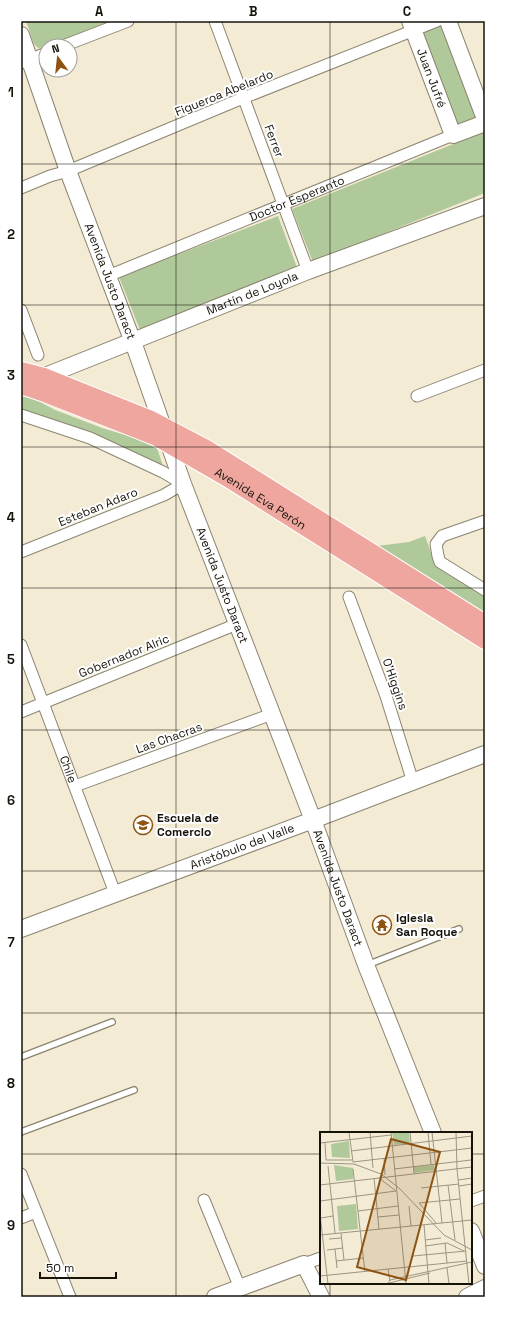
<svg xmlns="http://www.w3.org/2000/svg" width="506" height="1318" font-family="'Space Grotesk',sans-serif">
<rect width="100%" height="100%" fill="#f3ebd4"/>
<g fill="#b0c99a">
<path d="M26,21H113L50,46H46V47L38,48L34,44Z"/>
<path d="M444,24L479,120L456,128L421,33Z"/>
<path d="M483,132L485,138V193L313,262L292,209Z"/>
<path d="M278,216L298,270L140,330L119,277Z"/>
<path d="M21,396L31,397L55,410L102,428L129,436L157,448L163,466L21,410Z"/>
<path d="M425,536L434,561L485,593V615L377,546L409,542Z"/>
</g>
<g fill="none" stroke-linecap="round" stroke-linejoin="round">
<defs>
<g id="lane">
<path d="M367,965L459,929"/>
<path d="M21,1057L112,1022"/>
<path d="M21,1132L134,1090"/>
</g>
<g id="street">
<path d="M215,21L308,271"/>
<path d="M63,46L128,21"/>
<path d="M21,63L46,53"/>
<path d="M21,188L50,176L68,171L243,98L437,21"/>
<path id="s1" d="M108,276L453,135"/>
<path d="M21,310L38,355"/>
<path d="M417,396L485,370"/>
<path d="M21,415L90,438L163,472L183,484L164,495L21,552"/>
<path d="M485,521L442,536L436,544L438,556L440,562L485,590"/>
<path d="M349,597L386,696L413,782"/>
<path id="s2" d="M21,645L115,893"/>
<path d="M21,712L237,624"/>
<path d="M75,786L272,714"/>
<path d="M21,1174L70,1297"/>
<path d="M204,1200L240,1288"/>
<path d="M471,1201L485,1196"/>
<path d="M21,1218L36,1212"/>
<path d="M304,1264L321,1258"/>
</g>
<g id="secondary">
<path id="s3" d="M410,21L453,135L485,123"/>
<path d="M448,21L485,119"/>
<path id="s4" d="M21,35L68,171L133,342L183,484L313,820L366,965L433,1133"/>
<path id="s5" d="M35,380L308,271L485,206"/>
<path id="s6" d="M21,929L313,820L485,754"/>
<path d="M471,1231L485,1266"/>
<path d="M215,1297L304,1264L321,1297"/>
<path d="M467,1297L485,1288"/>
</g>
<g id="primary">
<path d="M21,371L44,377L149,419L208,450L485,624"/>
<path id="s7" d="M21,385L45,393L155,436L228,478L485,640"/>
</g>
</defs>
<use href="#lane" stroke="#8b846f" stroke-width="8"/>
<use href="#street" stroke="#8b846f" stroke-width="13"/>
<use href="#secondary" stroke="#8b846f" stroke-width="18"/>
<use href="#primary" stroke="#fff" stroke-width="20"/>
<use href="#lane" stroke="#fff" stroke-width="5.5"/>
<use href="#street" stroke="#fff" stroke-width="11"/>
<use href="#secondary" stroke="#fff" stroke-width="16"/>
<use href="#primary" stroke="#eea69e" stroke-width="18"/>
</g>
<path fill="none" stroke="#16130b" stroke-width="1" stroke-opacity="0.55" d="M176,21V1297M330,21V1133M21,164H485M21,305H485M21,447H485M21,588H485M21,730H485M21,871H485M21,1013H485M21,1154H321M471,1154H485M330,1283V1297"/>
<defs>
<symbol id="school-ring" viewBox="-11 -11 22 22"><circle r="9.5" fill="#fff" stroke="#8e5211" stroke-width="1.5"/><path d="M0-5L7-2L0 1L-7-2ZM-4 1L0 2.5L4 1V4Q0 6-4 4Z" fill="#8e5211"/></symbol>
<symbol id="temple-ring" viewBox="-11 -11 22 22"><circle r="9.5" fill="#fff" stroke="#8e5211" stroke-width="1.5"/><path d="M0-6L5-2H3V0L6.5 2.5H4V6H1.5V3h-3V6H-4V2.5H-6.5L-3 0V-2H-5Z" fill="#8e5211"/></symbol>
</defs>
<g fill-rule="evenodd">
<use href="#school-ring" x="132" y="814" width="22" height="22"/>
<use href="#temple-ring" x="371" y="914" width="22" height="22"/>
</g>
<g text-anchor="middle" dominant-baseline="central" stroke-width="4" stroke-linejoin="round" paint-order="stroke">
<g font-size="12" fill="#16130b" stroke="#fff">
<text stroke="none"><textPath href="#s3" startOffset="61">Juan Jufré</textPath></text>
<text transform="translate(224 93) rotate(-22)">Figueroa Abelardo</text>
<text transform="translate(274 141) rotate(69)">Ferrer</text>
<text stroke="none"><textPath href="#s1" startOffset="204">Doctor Esperanto</textPath></text>
<text stroke="none"><textPath href="#s4" startOffset="262">Avenida Justo Daract</textPath></text>
<text stroke="none"><textPath href="#s5" startOffset="234">Martín de Loyola</textPath></text>
<text stroke="none"><textPath href="#s7" startOffset="266">Avenida Eva Perón</textPath></text>
<text transform="translate(98 507) rotate(-22)">Esteban Adaro</text>
<text stroke="none"><textPath href="#s4" startOffset="586">Avenida Justo Daract</textPath></text>
<text transform="translate(124 656) rotate(-22)">Gobernador Alric</text>
<text transform="translate(395 684) rotate(71)">O'Higgins</text>
<text transform="translate(169 738) rotate(-20)">Las Chacras</text>
<text stroke="none"><textPath href="#s2" startOffset="133">Chile</textPath></text>
<text stroke="none"><textPath href="#s6" startOffset="236">Aristóbulo del Valle</textPath></text>
<text stroke="none"><textPath href="#s4" startOffset="910">Avenida Justo Daract</textPath></text>
</g>
<g font-size="12" font-weight="bold" fill="#16130b" stroke="#fff" text-anchor="start">
<text x="157" y="818">Escuela de<tspan x="157" dy="14">Comercio</tspan></text>
<text x="396" y="918">Iglesia<tspan x="396" dy="14">San Roque</tspan></text>
</g>
</g>
<g transform="translate(320 1132)">
<rect width="152" height="152" fill="#f3ebd4"/>
<path d="M72,0H89L90,11L74,13ZM29,9L30,26L12,25L11,12ZM14,33L33,36V47L16,49ZM114,33L115,38L94,41V35ZM36,72L38,97L19,99L17,74Z" fill="#b0c99a"/>
<path fill="none" stroke="#9b9584" stroke-width="1" d="M29,0L33,30L152,16M50,0L53,36M71,0L86,152M90,0L94,41M108,0L111,32M112,0L122,91M136,0L137,37L149,152M0,11L71,3M5,11L6,28H32M31,19L152,4M64,26L65,43M0,31L34,32L61,42L79,56L124,103L152,118M8,34L15,101M33,37L45,140M74,37L151,28M54,46L59,97M59,46L76,59M138,48L152,46M0,53L152,35M128,53L135,108M139,54L152,52M101,56L139,52M0,69L76,59M89,74L91,94M38,79L78,74M0,82L8,152M58,85L79,83M1,86L13,84M116,91L99,71L140,67M104,93L109,152M21,101L24,128M0,103L152,88M9,107L21,106M105,108L121,106M125,111L127,131M105,114L127,111L144,119M15,117L17,136M7,118L23,116M93,124L146,119M16,129L43,126M127,136L129,152M68,137L70,149M0,144L147,129M69,151L110,141M67,152L70,148L152,130"/>
<path fill="#8e5211" fill-opacity="0.15" stroke="#8e5211" stroke-width="2" d="M71,7L120,20L86,148L37,135Z"/>
<rect width="152" height="152" fill="none" stroke="#16130b" stroke-width="2"/>
</g>
<rect width="506" height="1318" fill="none" stroke="#ffffff" stroke-width="44"/>
<g transform="translate(58 58) rotate(345)"><circle r="19" fill="#ffffff" stroke="#a2a19d"/>
<path d="M0-3L7 15L0 10L-7 15Z" fill="#8e5211"/>
<text y="-6" font-size="11" font-weight="bold" text-anchor="middle" fill="#16130b">N</text>
</g>
<path d="M40 1272v6h76v-6" fill="none" stroke="#16130b" stroke-width="2"/>
<text x="46" y="1272" font-size="12" fill="#16130b" stroke="#ffffff" stroke-width="3" paint-order="stroke">50 m</text>
<rect x="22" y="22" width="462" height="1274" fill="none" stroke="#16130b" stroke-width="1.5"/>
<g font-size="13" text-anchor="middle" font-weight="bold" fill="#16130b">
<text x="99" y="16">A</text>
<text x="253" y="16">B</text>
<text x="407" y="16">C</text>
<text x="11" y="97">1</text>
<text x="11" y="239">2</text>
<text x="11" y="380">3</text>
<text x="11" y="522">4</text>
<text x="11" y="664">5</text>
<text x="11" y="805">6</text>
<text x="11" y="947">7</text>
<text x="11" y="1088">8</text>
<text x="11" y="1230">9</text>
</g>
</svg>
